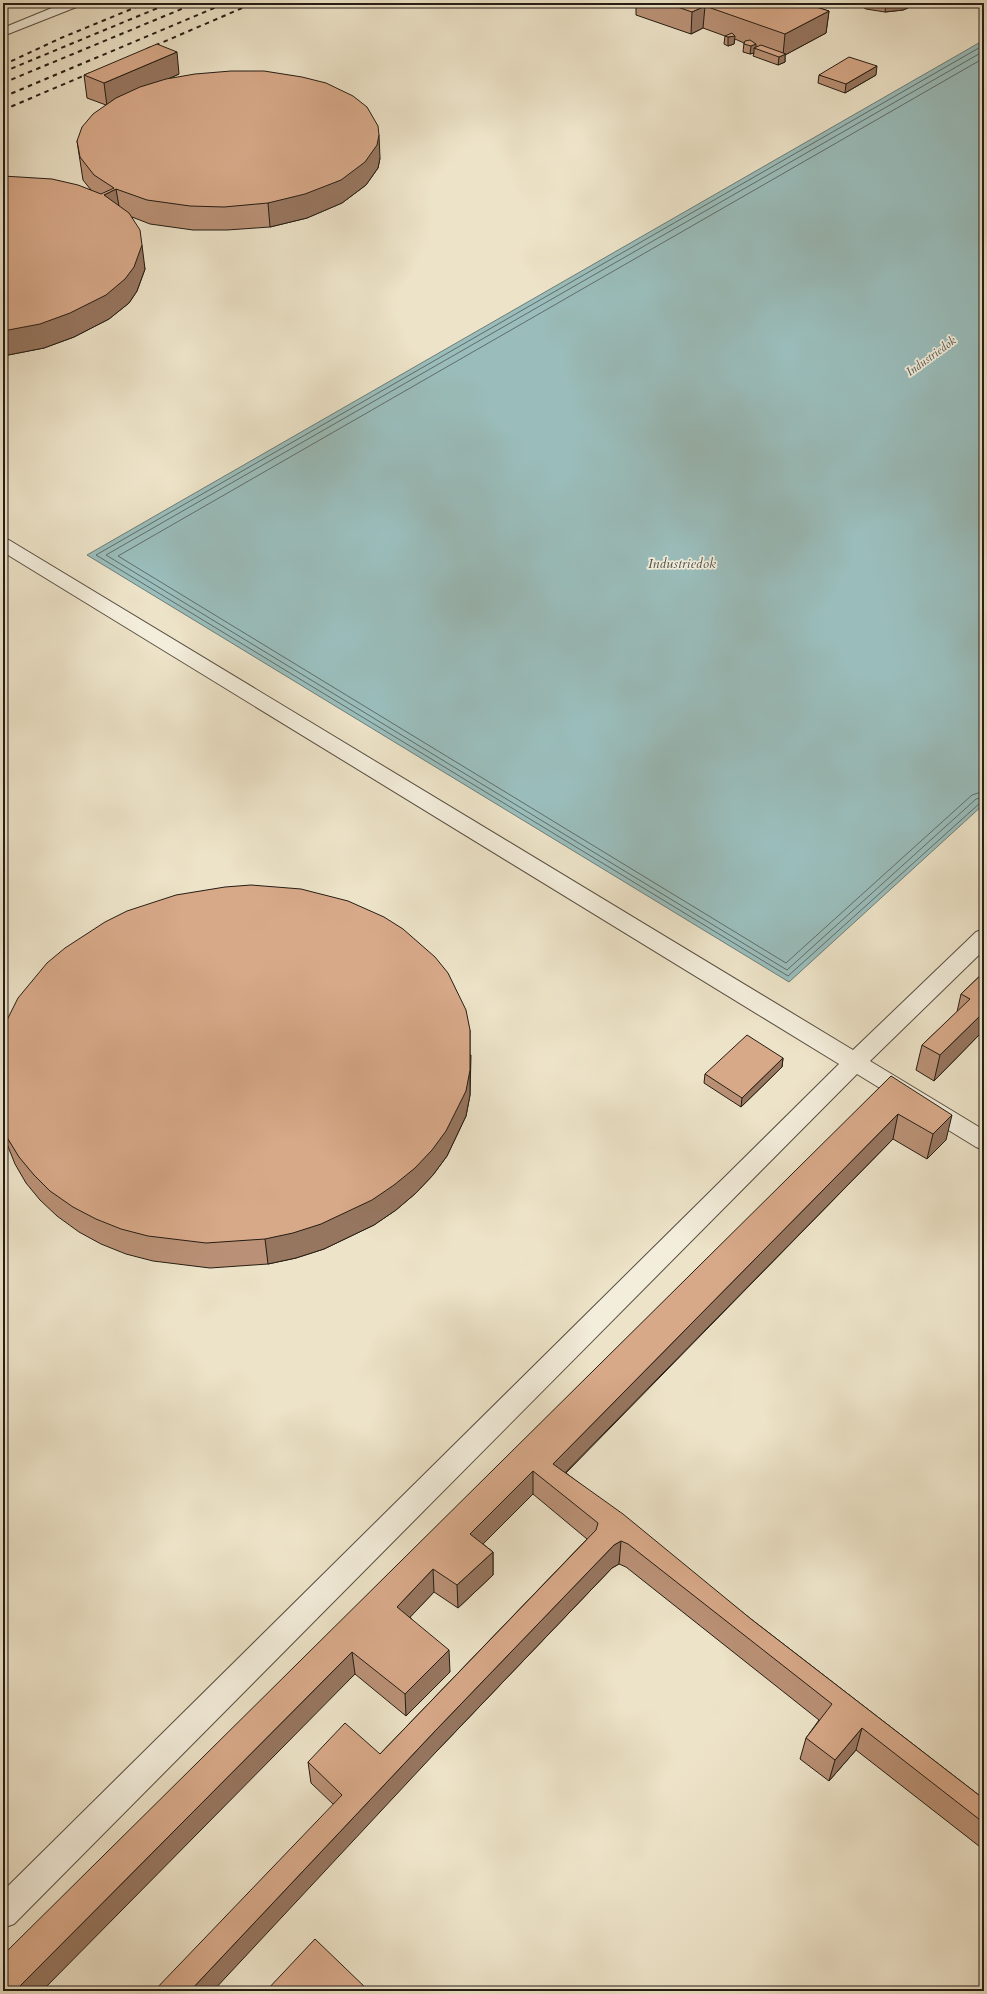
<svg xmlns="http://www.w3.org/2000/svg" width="987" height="1994" font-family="Cardo,serif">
<rect width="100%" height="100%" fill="#ede3c8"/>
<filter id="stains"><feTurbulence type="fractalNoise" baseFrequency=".005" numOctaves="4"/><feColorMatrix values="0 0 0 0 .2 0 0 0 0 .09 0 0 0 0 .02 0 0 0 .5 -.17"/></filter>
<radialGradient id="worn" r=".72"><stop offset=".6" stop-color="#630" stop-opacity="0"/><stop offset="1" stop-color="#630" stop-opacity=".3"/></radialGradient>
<path fill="#9abdbb" stroke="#6b7d78" d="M984,40V804L789,982L87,555Z"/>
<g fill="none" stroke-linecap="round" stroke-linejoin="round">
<g stroke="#606d68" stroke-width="1">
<path d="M984,45L96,555L788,976L980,803L984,802"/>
<path d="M984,51L106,555L787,970L976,799L984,797"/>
<path d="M984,58L118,556L786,963L972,795L984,791"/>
</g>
<defs>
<g id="minor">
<path d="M64,3H81L79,6L3,36V28Z"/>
<path d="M3,539L9,540L853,1050L976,932L984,929V950L870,1061L984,1130V1150L976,1147L857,1074L14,1924L3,1928V1891L839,1064L3,552Z"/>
</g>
</defs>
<use href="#minor" stroke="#574e41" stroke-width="2"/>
<use href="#minor" fill="#f3eddb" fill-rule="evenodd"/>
<g stroke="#251d14" stroke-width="2" stroke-dasharray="4.5 4.5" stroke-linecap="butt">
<path d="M147,49L254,3"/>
<path d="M3,65L61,38L146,3"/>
<path d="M3,72L170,3"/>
<path d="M3,83L196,3"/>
<path d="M3,97L226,3"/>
<path d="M3,110L95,71"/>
</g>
</g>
<g fill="#ba9176" stroke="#251d14">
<path d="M636,3H803L829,11L826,33L785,55V62L778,65L753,56L754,53L750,54L743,52L744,43L735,39L734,44L728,46L724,44L725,36L703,28L691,34L636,15Z"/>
<path d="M856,3H911L908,8L903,10L885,12L866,9Z"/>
<path d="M939,3H950L946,5Z"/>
<path d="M179,74L168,79L380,158L378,168L366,185L342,203L307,218L270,227L227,230H193L150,224L132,217L145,269L137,291L129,303L109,319L74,337L44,348L3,356V176L91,190L83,180L77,141L106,105L87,98L84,75Z"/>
<path d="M819,75H876L845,93L818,83Z"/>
<path d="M984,972V1037L980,1034L934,1081L916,1070L922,1045L957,1012L961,994Z"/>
<path d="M3,1030L471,1055L470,1095L466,1116L447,1156L433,1175L416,1193L396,1210L374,1225L324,1249L296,1258L268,1264L210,1268L153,1261L126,1254L101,1244L79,1232L57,1216L40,1200L26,1183L15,1164L7,1144L3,1131Z"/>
<path d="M783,1058L782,1067L741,1107L704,1083L705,1074Z"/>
<path d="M891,1076L946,1140L927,1159L893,1139L566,1473L751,1619L984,1799V1850L856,1750L829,1781L800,1759L806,1738L819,1720L626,1567L619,1564L612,1568L436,1752L333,1804L311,1783L308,1762L380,1754L587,1539L533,1494L483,1544L493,1552V1575L458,1608L434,1592L410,1617L450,1672L406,1716L355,1674L3,1991Z"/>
</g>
<g fill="#977660" stroke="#251d14">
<path d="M886,3H911L908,8L903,10L885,12Z"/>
<path d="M705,6L703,28L691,34L692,12Z"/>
<path d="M829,11L826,33L785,55V62L778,65L779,57L783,55L785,34Z"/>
<path d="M735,36L734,44L728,46V37Z"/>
<path d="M756,44V49L754,48V53L750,54L751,46Z"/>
<path d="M177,52L179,74L107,106L104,83Z"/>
<path d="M877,66L876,75L845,93L846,84Z"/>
<path d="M379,135L380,158L378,168L366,185L342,203L307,218L270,227L268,203Z"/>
<path d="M116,189L120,212L104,195Z"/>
<path d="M142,245L145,269L137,291L129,303L109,319L74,337L44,348L3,356V331Z"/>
<path d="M984,1012V1019L980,1034L934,1081L940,1055Z"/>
<path d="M470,1030V1095L466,1116L447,1156L433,1175L416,1193L396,1210L374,1225L324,1249L296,1258L268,1264L265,1239Z"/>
<path d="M783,1058L782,1067L741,1107L742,1098Z"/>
<path d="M898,1114L893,1139L552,1486L553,1464Z"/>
<path d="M952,1115L946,1140L927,1159L933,1134Z"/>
<path d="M533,1471V1494L470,1557V1534Z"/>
<path d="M621,1541L619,1564L612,1568L436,1752L213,1991H190L435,1731L614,1545Z"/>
<path d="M493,1552V1575L458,1608L457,1585Z"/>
<path d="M433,1569L434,1592L399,1629L397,1607Z"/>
<path d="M449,1650L450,1672L406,1716L405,1694Z"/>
<path d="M352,1652L355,1674L42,1991H15Z"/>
<path d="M862,1728L856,1750L829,1781L835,1760Z"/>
</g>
<g fill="#d8a989" stroke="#251d14">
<path d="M666,3H803L829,11L785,34L705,6L692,12Z"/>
<path d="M732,33L735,36L728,37L725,36Z"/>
<path d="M750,40L756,44L751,46L744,44L745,41Z"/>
<path d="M157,44L177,52L104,83L84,75Z"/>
<path d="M761,45L786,54L779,57L754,48Z"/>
<path d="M849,57L877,66L846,84L819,75Z"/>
<path d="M231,71H264L302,77L326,83L353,96L367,107L378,126L379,135L377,145L365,162L341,180L305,194L268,203L224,207L190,206L147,200L116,189L104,195L129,213L140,230L142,245L134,267L125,279L106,295L70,313L40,324L3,331V176L52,179L78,185L101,194L114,188L94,175L80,157L77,141L82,127L93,114L116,98L140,87L166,79L195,74Z"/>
<path d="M251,885L301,889L348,901L384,917L403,929L435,957L448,973L466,1010L470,1030V1070L466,1091L446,1131L432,1150L415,1168L394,1185L372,1200L321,1224L293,1233L265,1239L206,1243L148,1236L121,1229L96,1219L73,1207L50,1191L34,1175L19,1157L8,1139L3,1127V1030L8,1018L18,998L47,963L65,948L105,922L127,911L176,895L225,887Z"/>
<path d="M984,972V1012L940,1055L922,1045L970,999L961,994Z"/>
<path d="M747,1035L783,1058L742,1098L705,1074Z"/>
<path d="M891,1076L952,1115L933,1134L898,1114L553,1464L623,1514L751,1619L984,1799V1823L862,1728L835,1760L806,1738L832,1704L628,1544L621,1541L614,1545L435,1731L190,1991H154L342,1795L308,1762L345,1723L380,1754L596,1530L598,1523L533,1471L470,1534L493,1552L457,1585L433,1569L397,1607L449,1650L405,1694L352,1652L15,1991H3V1955Z"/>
<path d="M315,1939L369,1991H266Z"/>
</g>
<g text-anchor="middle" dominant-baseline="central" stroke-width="3.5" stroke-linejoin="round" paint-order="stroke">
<g font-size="12" font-style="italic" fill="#4e554e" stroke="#f3eddb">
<text transform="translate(931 356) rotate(-36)">Industriedok</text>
</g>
<g font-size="14" font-style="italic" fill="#4e554e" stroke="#f3eddb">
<text x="682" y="563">Industriedok</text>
</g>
</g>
<rect width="987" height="1994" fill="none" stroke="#ede3c8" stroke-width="16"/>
<rect x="4" y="4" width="979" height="1986" fill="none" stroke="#251d14" stroke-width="2"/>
<rect x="8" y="8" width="971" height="1978" fill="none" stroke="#251d14"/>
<rect width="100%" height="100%" filter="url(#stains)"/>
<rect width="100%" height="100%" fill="url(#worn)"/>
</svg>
